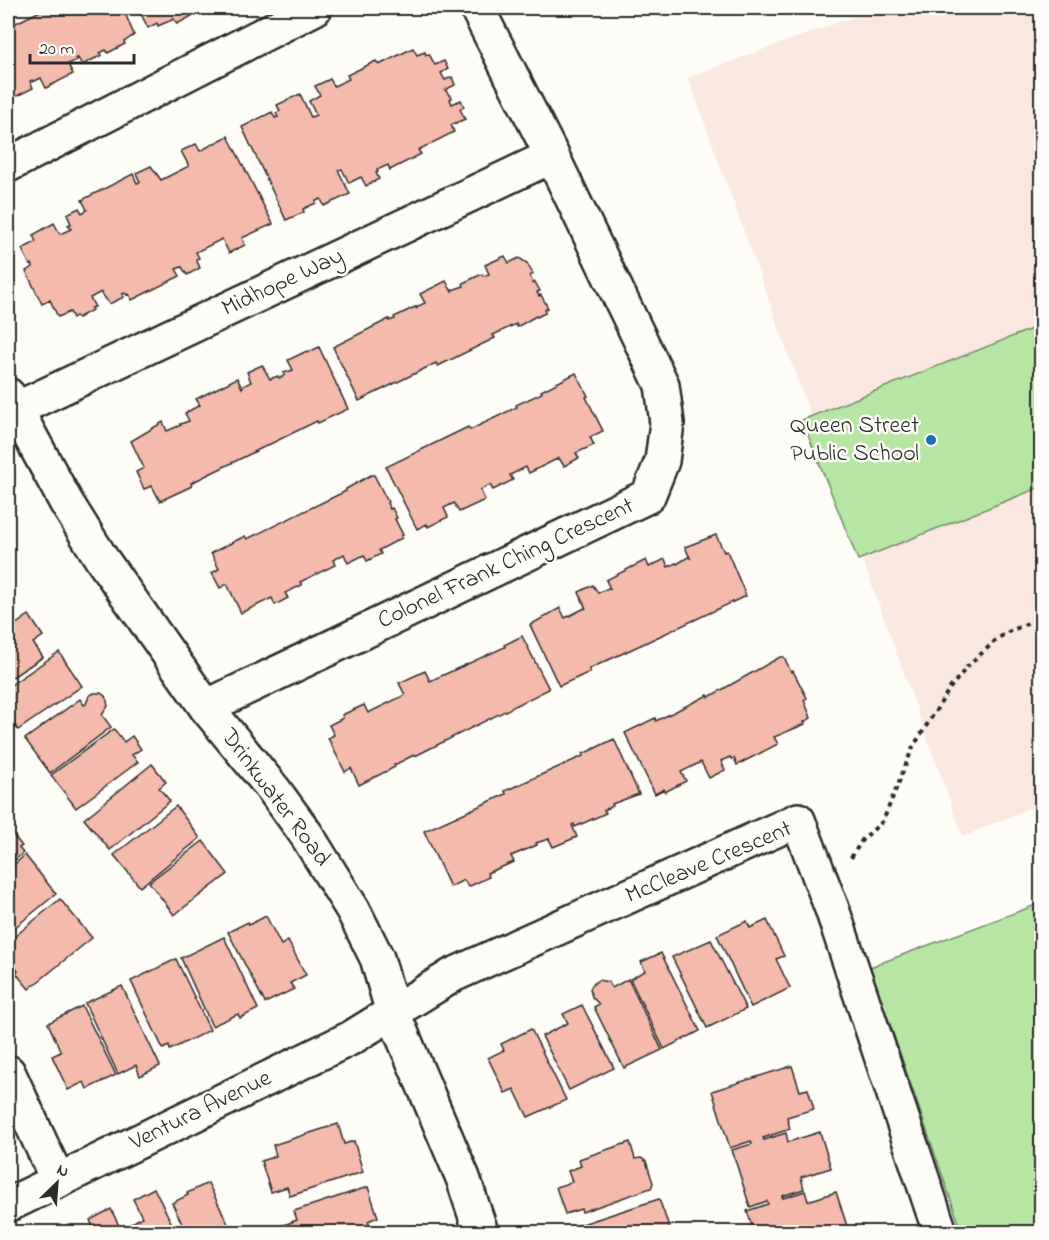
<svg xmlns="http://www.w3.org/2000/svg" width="1049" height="1240" font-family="'Indie Flower',sans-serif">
<rect width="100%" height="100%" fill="#fdfcf7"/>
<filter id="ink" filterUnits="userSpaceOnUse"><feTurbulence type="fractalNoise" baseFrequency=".0167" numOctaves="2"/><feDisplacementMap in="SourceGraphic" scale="12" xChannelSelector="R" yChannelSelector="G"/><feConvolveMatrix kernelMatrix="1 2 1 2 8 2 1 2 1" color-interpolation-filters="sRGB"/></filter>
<g filter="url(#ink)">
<path fill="#fae8e0" d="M878,8H1041V803L963,837L688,77Z"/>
<g fill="#b6e5a4" stroke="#708868" stroke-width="1.5">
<path d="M1039,326L1042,334L1041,487L858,560L802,420Z"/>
<path d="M1041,903V1232H962L870,967Z"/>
</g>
<g fill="#f4baac" stroke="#2b2b2b" stroke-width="1.5">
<path d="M46,8H123L134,35L124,42L125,44L108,53L106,50L100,53L102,55L82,65L78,58H76L77,60L68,64L73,74L46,88L41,78L33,82L32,80L30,81L33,88L13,98L12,96L8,98V27Z"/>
<path d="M138,8H188L192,16L177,24L174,19L158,26L157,23L148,28Z"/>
<path d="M413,48L417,55L425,52L426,55L429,54L435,65L444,61L448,69L441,73L445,80L452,77L455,85L445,90L452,98L450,99L452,104L461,100L464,107L460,109L465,119L451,125L454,132L418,150L421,154L390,170L388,165L377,170L378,172L376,173L379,179L366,186L361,177L349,183L342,169L338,170L350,194L324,206L321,199L316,201V203L303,209L304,212L286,220L242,127L272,112L275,118L278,117L276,113L280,111L277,105L300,94L311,117L316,115L309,101L320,95L315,86L330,79L334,86L349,79L347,75L376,61L379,65Z"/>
<path d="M228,136L273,224L242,238L245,245L229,253L222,239L196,252L199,258L196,259L200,268L187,275L182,267L176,269L180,276L132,300L129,294L127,295L125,293L122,294L124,297L109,304L101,292L90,298L95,307L91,308L92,310L78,318L76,316L73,318L70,312L58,317L50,300L42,304L26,271L33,267L32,264L30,265L22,249L36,242L33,235L54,223L60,234L71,229L68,225L71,224L67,214L79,208L82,213L87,210L82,200L133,174L137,183L140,182L136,173L151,166L161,180L189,166L181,151L196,144L200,151Z"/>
<path d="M505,256L509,263L519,258L527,263L533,274L530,276L533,284L535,282L540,291L537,292L539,296L541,295L548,308L545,309V313L537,317L536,316L517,327L516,324L493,335L495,338L438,366L436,363L359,401L333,347L389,319V321L395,319L394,317L415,307L417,309L416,307L425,303L420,294L446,281L452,292V290L464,286L463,283L482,274L483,276L489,274L485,265Z"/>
<path d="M319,347L348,409L318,423L317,421L191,483L192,486L160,501L152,486L144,489L136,472L144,468L131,441L163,422L167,431L181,425L180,424L189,421L185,413L200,405L196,399L237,378L242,388L243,386L251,382L247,372L262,365L270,379L278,376L279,378L285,375L284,373L293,370L288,360L307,351V353Z"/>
<path d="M576,373L588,396L586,397L603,431L590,437L594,445L576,453L579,458L564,466L559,458L529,473L526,467L510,475L513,480L493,490L490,485L480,490L485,500L459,512L454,503L444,508L448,517L428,527L427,524L417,529L386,467L468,427L470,430L517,407L516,405L542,393L541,391Z"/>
<path d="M371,475H374L388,502L387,503L390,509L392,508L397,518L395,519L403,535L401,536L402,538L379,550L381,554L367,561L364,555L348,563L344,554L333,560L335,565L300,582L302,585L285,593L288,598L275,605L272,598L241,613L227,584L220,588L212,573L219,569L211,553L245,536L247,539L346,491V489Z"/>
<path d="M716,535L724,552L727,551L746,596L589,669L590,672L559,686L530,625L560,608L565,618L585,608L586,609L579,592L593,585L598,593L608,588L610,589L606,580L646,560L649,567L665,559L668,567L676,563L677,564L688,557L690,558L685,547Z"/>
<path d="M29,615L43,636L33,643L43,657L8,680V630Z"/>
<path d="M522,636L549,689L415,756L414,755L394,765L395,767L359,785L351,768L345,772L328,738L334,735L329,725L343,718L342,715L364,705L368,713L405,695L399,683L425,671L430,681L505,647L504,645Z"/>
<path d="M59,652L82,686L18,730L8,715V687Z"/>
<path d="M780,657H784L791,672L793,671L807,698L804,700L811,718L804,722L805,724L774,737L778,744L737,765L734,758L731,759L730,757L721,761L725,770L709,778L701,762L681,772L686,781L665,792L664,789L655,794L625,733L655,718L656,721L708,695L709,697Z"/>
<path d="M94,693H101L106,697L108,706L102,715L111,727L50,773L25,739L80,699L84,705L86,704L89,696Z"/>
<path d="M114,729L124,742L132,736L141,749L132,755L138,762L76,808L51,775Z"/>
<path d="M614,739L639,794L612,804L613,806L604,810L606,813L575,827L574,824L572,825L577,837L553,847L549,839L536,843L537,845L511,856L514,862L487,873L489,877L468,887L464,880L450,887L424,831L506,794L505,791L583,756V754Z"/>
<path d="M152,764L166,782L159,788L170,801L110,850L84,819Z"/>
<path d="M176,806L200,838L140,887L114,855Z"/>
<path d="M9,830L22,846L19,848L23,853L8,866Z"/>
<path d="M203,841L228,874L174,915L149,882Z"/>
<path d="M25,855L56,894L8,933V870Z"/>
<path d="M60,899L92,938L29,989L15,972L18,971L8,958V942Z"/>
<path d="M266,916L281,945L288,941L306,975L290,983L294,989L265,1003L228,932L248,922L249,925Z"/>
<path d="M767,920L784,956L776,959L790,988L751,1007L717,935L747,921L750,928Z"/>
<path d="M224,937L258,1009L240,1018L238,1014L212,1026L181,958Z"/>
<path d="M711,940L746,1009L707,1028L672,957Z"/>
<path d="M661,953L700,1031L664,1049L630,979L645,971L641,962Z"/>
<path d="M176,959L210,1030L170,1050L169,1046L163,1049L131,981Z"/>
<path d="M628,979L662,1050L624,1068L594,1007L599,1004L592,997L590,989L592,985L598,980L608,982L612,988Z"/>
<path d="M122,986L160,1066L140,1076L136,1065L118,1074L85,1003Z"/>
<path d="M582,1005L614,1068L569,1090L542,1036L568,1023L563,1014Z"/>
<path d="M82,1006L116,1075L87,1089L84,1082L68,1090L52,1056L61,1052L48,1023Z"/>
<path d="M531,1029L566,1100L528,1117L514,1089L505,1093L488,1058L504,1050L501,1044Z"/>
<path d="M792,1066L800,1091L808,1089L814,1109L787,1117L790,1129L763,1138L764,1140L786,1133L788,1142L820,1132L831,1168L801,1177L804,1189L782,1196L783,1198L805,1191L808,1201L836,1192L848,1229L837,1232H754L747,1211L768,1204L767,1201L750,1207L732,1150L752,1144L751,1141L730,1148L712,1091Z"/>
<path d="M338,1124L344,1144L354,1141L363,1172L290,1196L287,1187L271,1192L261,1161L276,1156L273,1145Z"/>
<path d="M630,1142L635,1159L641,1158L646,1161L653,1183L651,1188L582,1212L581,1209L565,1214L556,1187L572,1182L568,1171L581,1166L579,1159Z"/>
<path d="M208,1183L232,1232H186L172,1203L188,1195L187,1193Z"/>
<path d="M368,1187L378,1217L368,1221L372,1232H283L281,1226L297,1220L294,1211Z"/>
<path d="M154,1188L176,1232H130L127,1226L142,1217L133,1199Z"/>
<path d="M659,1199L671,1232H571L575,1231L573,1227Z"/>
<path d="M111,1209L122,1232H95L90,1220Z"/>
</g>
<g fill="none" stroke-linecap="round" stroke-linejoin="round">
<defs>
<g id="minor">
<path d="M8,165L315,8"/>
<path d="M8,413L552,156"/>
<path d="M206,707L648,496L662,461L667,423L662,385L552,156L477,8"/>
<path d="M8,1072L58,1181"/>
<path d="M8,1205L351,1038L453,975L798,820L832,909L940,1232"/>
</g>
<path id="tertiary" d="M8,395L66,502L101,558L206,707L274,790L306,834L353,910L377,958L393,1013L463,1178L481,1232"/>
</defs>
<use href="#minor" stroke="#2b2b2b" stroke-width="38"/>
<use href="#tertiary" stroke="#2b2b2b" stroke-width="38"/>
<path stroke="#2b2b2b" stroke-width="4" stroke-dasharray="4.5 4.5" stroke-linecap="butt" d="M851,858L862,840L883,821L913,747L950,688L967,667L996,640L1006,633L1042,617"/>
<use href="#minor" stroke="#fdfcf7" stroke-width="33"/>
<use href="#tertiary" stroke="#fdfcf7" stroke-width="33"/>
</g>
</g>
<circle fill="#1f6fb2" stroke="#fdfcf7" stroke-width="2" cx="931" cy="440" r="6"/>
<g text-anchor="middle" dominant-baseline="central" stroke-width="5" stroke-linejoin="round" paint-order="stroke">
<g font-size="24" fill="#2b2b2b" stroke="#fdfcf7">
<text transform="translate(283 283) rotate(-25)">Midhope Way</text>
<text transform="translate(506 564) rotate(-25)">Colonel Frank Ching Crescent</text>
<text transform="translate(275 798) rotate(53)">Drinkwater Road</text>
<text transform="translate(709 863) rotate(-23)">McCleave Crescent</text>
<text transform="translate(201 1111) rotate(-26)">Ventura Avenue</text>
</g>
<g font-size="24" fill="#2b2b2b" stroke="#fdfcf7" text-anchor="end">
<text x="919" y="426">Queen Street<tspan x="919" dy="28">Public School</tspan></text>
</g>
</g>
<rect width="1049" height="1240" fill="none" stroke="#fdfcf7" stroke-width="30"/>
<rect x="15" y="15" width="1019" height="1210" fill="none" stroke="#2b2b2b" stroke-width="2" filter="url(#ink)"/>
<g transform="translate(57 1183) rotate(25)" stroke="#fdfcf7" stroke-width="4.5" paint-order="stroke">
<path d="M0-4.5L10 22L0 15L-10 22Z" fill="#2b2b2b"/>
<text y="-9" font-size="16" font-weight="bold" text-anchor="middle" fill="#2b2b2b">N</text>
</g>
<path d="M30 54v9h104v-9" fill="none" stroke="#2b2b2b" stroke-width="3"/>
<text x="39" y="54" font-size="18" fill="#2b2b2b" stroke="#fdfcf7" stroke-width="4.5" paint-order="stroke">20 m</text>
</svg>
